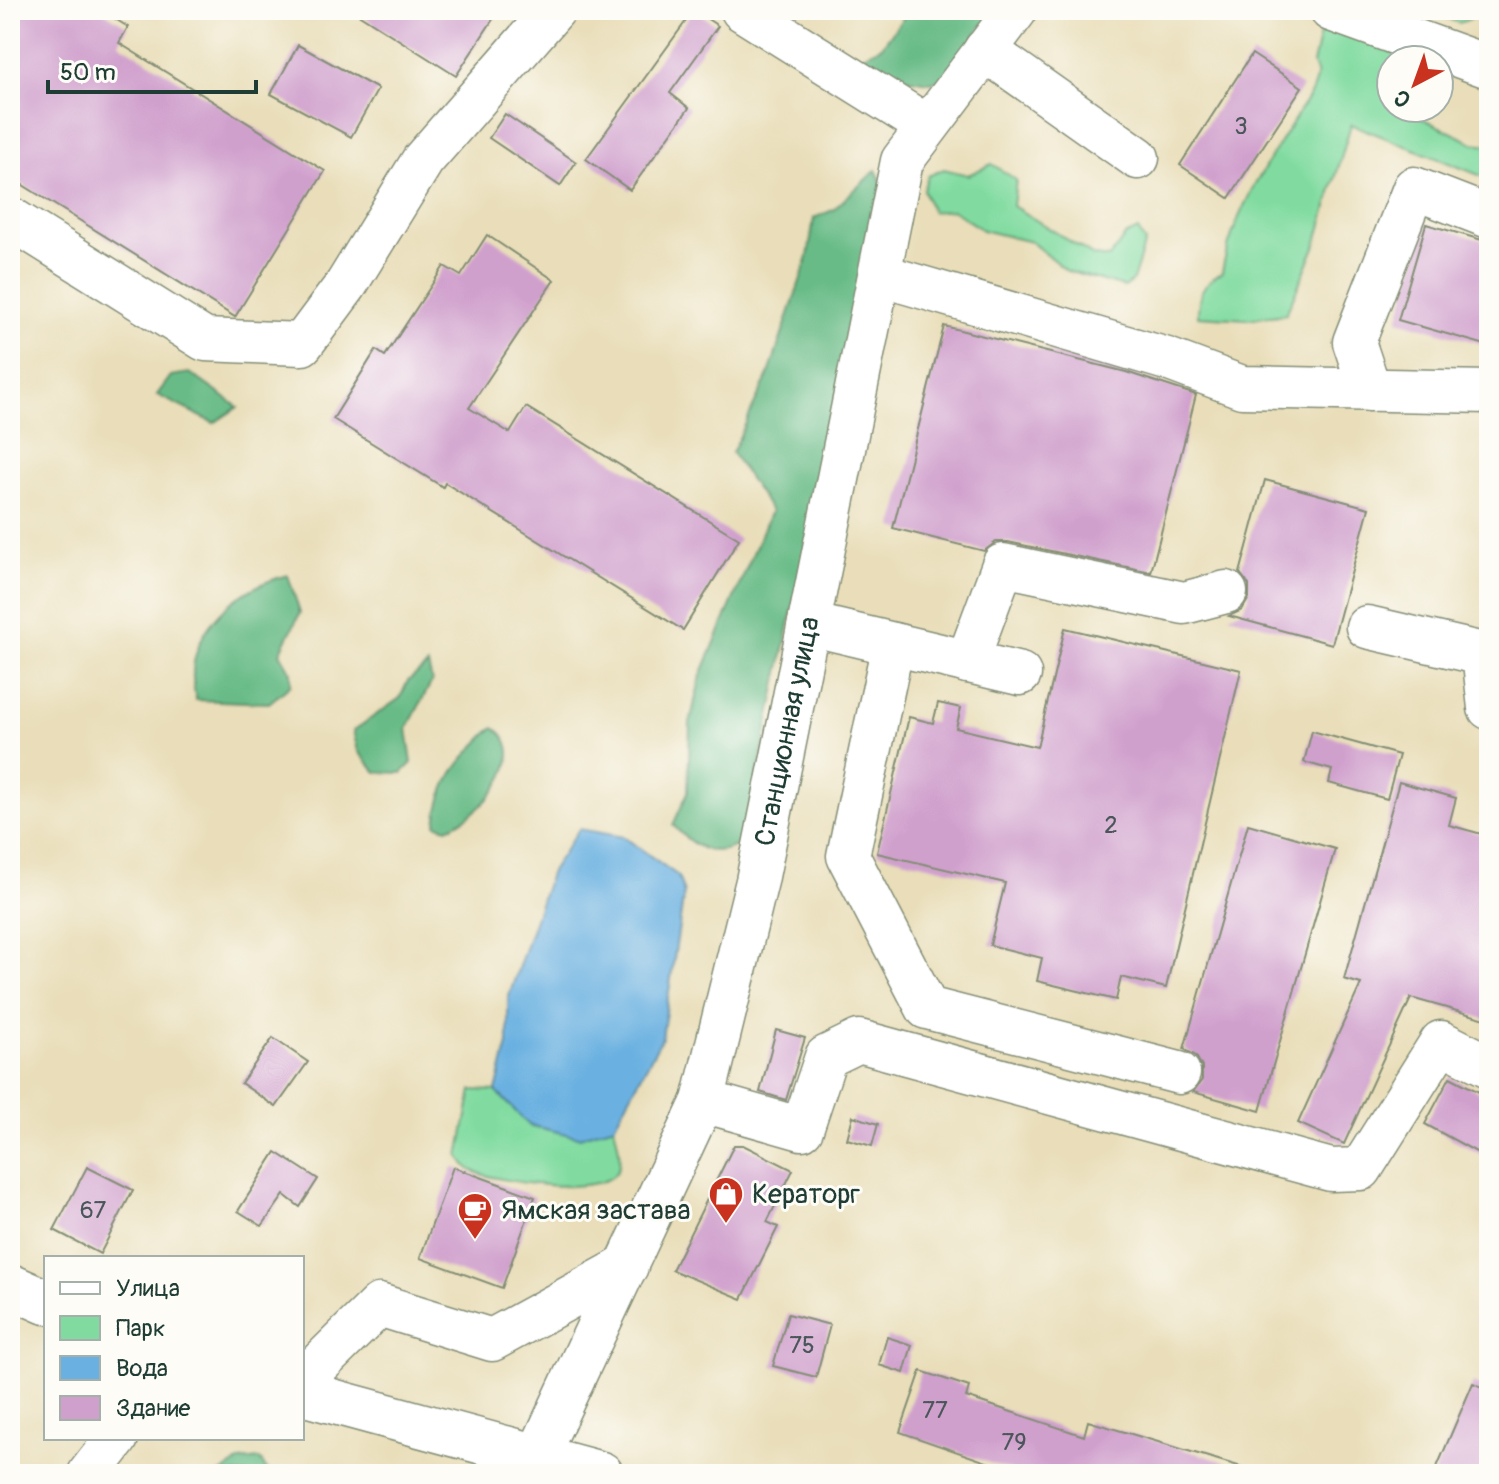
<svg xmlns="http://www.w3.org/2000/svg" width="1499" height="1484" font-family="Pangolin,sans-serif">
<rect width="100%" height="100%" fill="#fdfcf7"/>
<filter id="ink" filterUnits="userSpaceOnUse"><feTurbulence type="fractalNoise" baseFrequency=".0125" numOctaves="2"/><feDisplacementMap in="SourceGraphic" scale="16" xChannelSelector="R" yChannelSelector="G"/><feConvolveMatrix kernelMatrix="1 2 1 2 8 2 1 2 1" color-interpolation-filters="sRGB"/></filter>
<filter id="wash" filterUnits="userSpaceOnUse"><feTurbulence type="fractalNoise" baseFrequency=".006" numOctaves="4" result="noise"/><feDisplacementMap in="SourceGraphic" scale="32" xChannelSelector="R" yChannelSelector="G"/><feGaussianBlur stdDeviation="1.8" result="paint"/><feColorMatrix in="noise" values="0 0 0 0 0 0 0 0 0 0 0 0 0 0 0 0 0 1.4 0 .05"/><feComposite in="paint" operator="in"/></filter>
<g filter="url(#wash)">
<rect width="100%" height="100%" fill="#e9deb9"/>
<g fill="#81dba0" stroke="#508c6a" stroke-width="2">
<path d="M1423,10H1477L1476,17L1459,23Z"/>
<path d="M1345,28L1410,60H1391V108H1401L1473,143L1489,145V179L1351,124L1316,245L1286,314L1248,319L1198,316C1198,292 1202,285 1222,272C1234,205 1278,148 1312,91L1317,76L1313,64L1320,33Z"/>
<path d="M992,164L1016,180L1013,206L1094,256L1109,258L1125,236L1138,230L1145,242L1133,280L1124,287L1067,271L1031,242L982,230L953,210L932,212L923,190L928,176L944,169L968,175Z"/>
<path d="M472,1090L496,1091L529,1125L579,1137L614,1126C617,1139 622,1156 618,1169C609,1199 493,1182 471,1170C465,1167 463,1161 459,1156Z"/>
</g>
<g fill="#68bb86" stroke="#447c5d" stroke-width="2">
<path d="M909,10H993L945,79L930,82L903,78L874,87L858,74L859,58L882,46Z"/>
<path d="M876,170L883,184L743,842C714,860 695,849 673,825L688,792L690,723L701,675L771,511L732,453L770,371L808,257L814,218L833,210Z"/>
<path d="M190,373L238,407L214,423L157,395L171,376Z"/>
<path d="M288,575L300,613L280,653L291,672V685L269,703L196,700C180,637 231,589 288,575Z"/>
<path d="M428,665L432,681L407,729L412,763L402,773L376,772L358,751L353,731L400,698L408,681Z"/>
<path d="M494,727C536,757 480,817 447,828L436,824C440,778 463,758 494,727Z"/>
<path d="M260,1459L269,1474H219L240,1461Z"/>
</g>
<path fill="#6ab1e1" stroke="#44778a" stroke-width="2" d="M579,829L624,837L678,876L684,893L662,1038L614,1126L579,1137L529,1125L496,1091L508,1044V999L551,871Z"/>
<g id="blocks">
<g fill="#d0a0cd">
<path d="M10,10H101L128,27L119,43L325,171L235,317L10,177Z"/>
<path d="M352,10H499L456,76Z"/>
<path d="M694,10L718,26L670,93L689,108L630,190L586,159Z"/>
<path d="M298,45L378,89L351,137L271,94Z"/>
<path d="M1252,54L1302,87L1229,198L1180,165Z"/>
<path d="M505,114L576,162L560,186L489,138Z"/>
<path d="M1426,224L1489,242V346L1398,320Z"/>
<path d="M487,235L554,280L469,408L510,433L526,407L739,539L683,630L445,483L443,487L333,419L376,350L385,356L444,266L461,276Z"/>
<path d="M944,326L1126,372L1196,395L1151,572L1008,542H996L984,551L893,528Z"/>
<path d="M1265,480L1369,508L1332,644L1229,616L1242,610L1249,598V585L1240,573Z"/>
<path d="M1065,628L1241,670L1166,988L1121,977L1116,1000L1037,981L1042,958L990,945L1005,883L877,853L909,717L933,723L938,703L961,708L956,728L1037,747Z"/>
<path d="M1312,731L1399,755L1387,799L1329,783L1332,770L1304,762Z"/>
<path d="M1399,782L1456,798L1449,825L1489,836V1020L1411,998L1344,1144L1298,1123L1361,984L1344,979Z"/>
<path d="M1248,824L1335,849L1260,1111L1193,1092L1202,1080V1067L1196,1056L1184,1049Z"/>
<path d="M776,1030L805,1038L786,1100L760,1092Z"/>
<path d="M273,1038L308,1062L276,1107L241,1083Z"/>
<path d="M1450,1077L1489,1097V1159L1425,1124Z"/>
<path d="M853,1116L878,1124L872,1146L847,1139Z"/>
<path d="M734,1145H743L793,1170L767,1222L778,1227L742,1299L672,1270Z"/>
<path d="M276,1152L318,1179L300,1207L284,1195L262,1226L238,1211Z"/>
<path d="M87,1167L133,1190L100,1254L54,1230Z"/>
<path d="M453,1167L535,1197L502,1288L420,1258Z"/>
<path d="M788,1314L830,1325L816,1377L773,1366Z"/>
<path d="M887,1337L912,1345L904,1373L879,1365Z"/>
<path d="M921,1371L969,1387L966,1397L1084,1436L1088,1421L1245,1468L1244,1474H1021L900,1432Z"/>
<path d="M1473,1383L1489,1390V1474H1434Z"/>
</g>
</g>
</g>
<g filter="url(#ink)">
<use href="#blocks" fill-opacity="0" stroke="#848e76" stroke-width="2"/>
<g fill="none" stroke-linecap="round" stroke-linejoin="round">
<defs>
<g id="minor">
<path d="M742,10L927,126"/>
<path d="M1331,10L1489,67"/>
<path d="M985,50L1138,158"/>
<path d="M10,218L205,340L302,344L346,285L423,160L554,10"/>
<path d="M880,275L1167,359L1242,387L1489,392"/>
<path d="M1370,390L1354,342L1414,188L1489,217"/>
<path d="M809,624L1020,674"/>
<path d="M1367,627L1483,654L1489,708"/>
<path d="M893,644L848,856L927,1008L1179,1073"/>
<path d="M967,662L1003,565L1184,603L1226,592"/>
<path d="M703,1101L802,1129L826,1057L859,1041L1331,1170L1361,1169L1441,1042L1489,1066"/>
<path d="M302,1381L379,1305L492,1340L627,1266"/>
<path id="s1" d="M537,1457L703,1101L757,881L902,161L1016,10"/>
<path d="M89,1474L117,1438"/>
</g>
<g id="highway">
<path d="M10,1286L46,1302"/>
<path d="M302,1393L601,1474"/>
</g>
</defs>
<use href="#minor" stroke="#848e76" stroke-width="45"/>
<use href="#highway" stroke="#848e76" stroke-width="47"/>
<use href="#minor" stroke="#fff" stroke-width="42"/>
<use href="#highway" stroke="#fff" stroke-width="44"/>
</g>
</g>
<defs>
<symbol id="shop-pin" viewBox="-11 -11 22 30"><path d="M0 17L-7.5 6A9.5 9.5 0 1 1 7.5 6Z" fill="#c8321e" stroke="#fdfcf7"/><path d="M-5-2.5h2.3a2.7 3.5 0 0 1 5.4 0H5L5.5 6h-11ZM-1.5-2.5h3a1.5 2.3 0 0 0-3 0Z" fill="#fff"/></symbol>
<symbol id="cafe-pin" viewBox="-11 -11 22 30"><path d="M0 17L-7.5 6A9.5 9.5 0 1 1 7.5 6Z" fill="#c8321e" stroke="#fdfcf7"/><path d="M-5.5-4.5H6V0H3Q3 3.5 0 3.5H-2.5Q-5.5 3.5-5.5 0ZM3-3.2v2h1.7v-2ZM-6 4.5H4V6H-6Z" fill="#fff"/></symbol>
</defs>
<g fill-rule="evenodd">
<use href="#shop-pin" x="706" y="1174" width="40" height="54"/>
<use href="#cafe-pin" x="455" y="1190" width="40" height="54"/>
</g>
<g text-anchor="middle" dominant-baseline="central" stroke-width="6" stroke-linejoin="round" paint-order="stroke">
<g font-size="24" fill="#4b565a">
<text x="1241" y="126">3</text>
<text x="1111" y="825">2</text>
<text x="93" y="1210">67</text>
<text x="802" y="1345">75</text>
<text x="935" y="1410">77</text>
<text x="1014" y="1442">79</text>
</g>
<g font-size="28" fill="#1f3d34" stroke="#fdfcf7">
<text stroke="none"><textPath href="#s1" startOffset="772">Станционная улица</textPath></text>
</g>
<g font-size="28" fill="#1f3d34" stroke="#fdfcf7" text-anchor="start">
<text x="752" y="1194">Кераторг</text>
<text x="501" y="1210">Ямская застава</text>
</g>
</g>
<rect width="1499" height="1484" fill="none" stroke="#fdfcf7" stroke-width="40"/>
<rect x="44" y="1256" width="260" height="184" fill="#fdfcf7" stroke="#a4b0a9" stroke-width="2"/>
<rect x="60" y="1282" width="40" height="12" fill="#ffffff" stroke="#a4b0a9" stroke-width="2"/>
<text x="116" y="1296" font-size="24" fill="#1f3d34">Улица</text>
<rect x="60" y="1316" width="40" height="24" fill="#81dba0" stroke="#a4b0a9" stroke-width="2"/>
<text x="116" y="1336" font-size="24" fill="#1f3d34">Парк</text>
<rect x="60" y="1356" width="40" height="24" fill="#6ab1e1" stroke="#a4b0a9" stroke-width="2"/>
<text x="116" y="1376" font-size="24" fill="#1f3d34">Вода</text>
<rect x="60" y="1396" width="40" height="24" fill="#d0a0cd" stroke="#a4b0a9" stroke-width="2"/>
<text x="116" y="1416" font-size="24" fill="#1f3d34">Здание</text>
<g transform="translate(1415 84) rotate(221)"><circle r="38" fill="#fdfcf7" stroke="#a4b0a9" stroke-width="2"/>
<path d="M0-6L14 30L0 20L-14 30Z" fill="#c8321e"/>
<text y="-12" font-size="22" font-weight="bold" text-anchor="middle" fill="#1f3d34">С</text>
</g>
<path d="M48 80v12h208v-12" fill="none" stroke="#1f3d34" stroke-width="4"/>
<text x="60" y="80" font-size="24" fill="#1f3d34" stroke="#fdfcf7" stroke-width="6" paint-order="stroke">50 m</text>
</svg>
